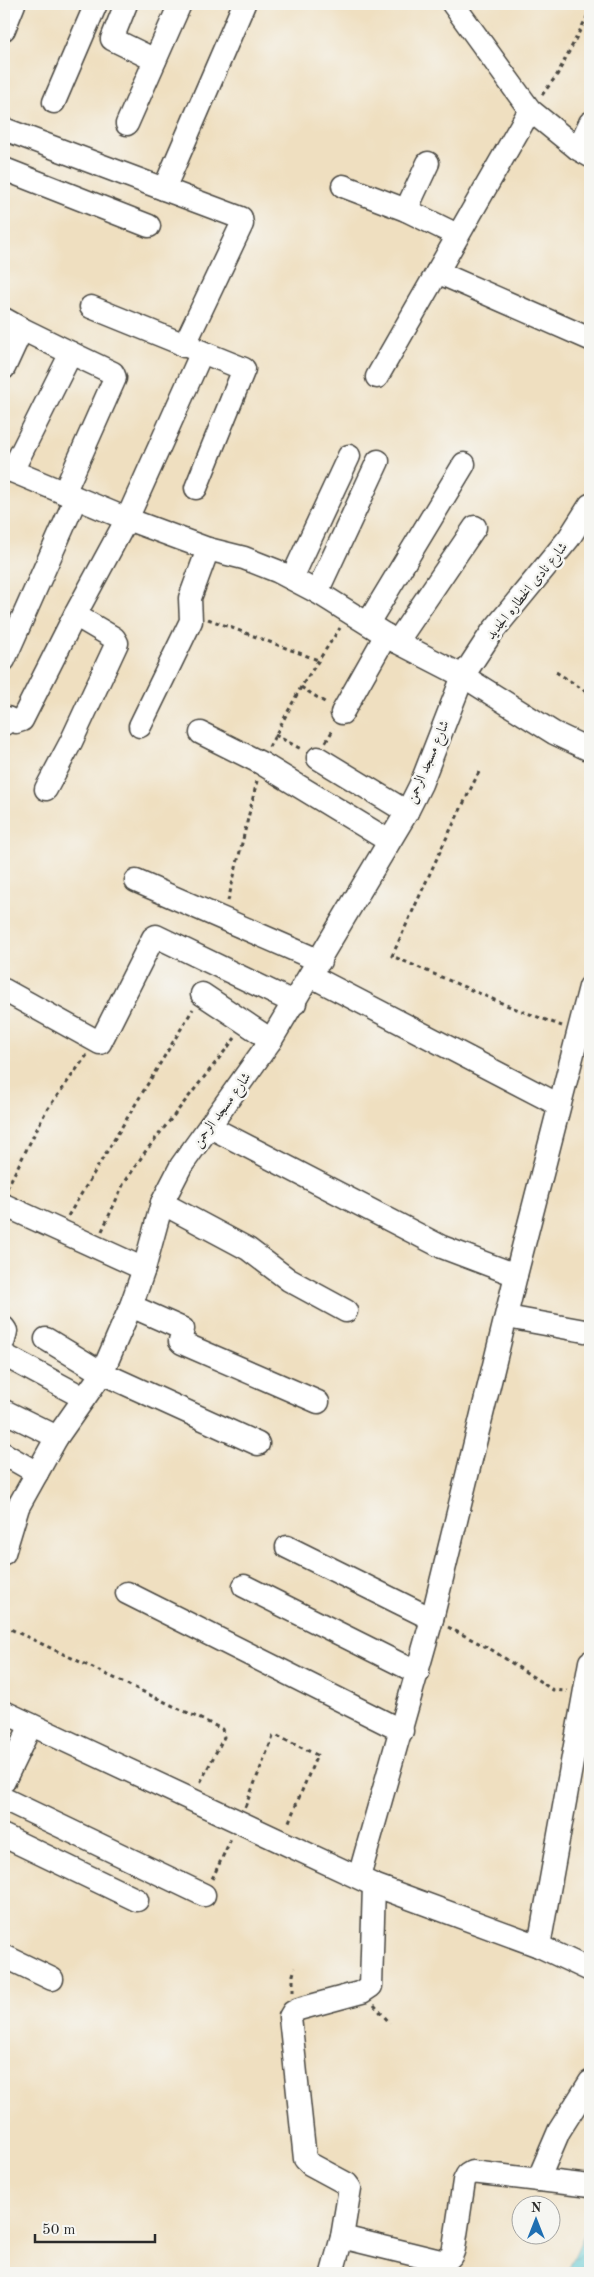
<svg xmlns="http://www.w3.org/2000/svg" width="594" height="2277" font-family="'Old Standard TT',Amiri,serif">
<defs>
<pattern id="water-waves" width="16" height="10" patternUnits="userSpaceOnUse" patternTransform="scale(1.25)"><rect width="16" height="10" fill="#5cc9d2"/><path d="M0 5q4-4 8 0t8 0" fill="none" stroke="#4ca3ab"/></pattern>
</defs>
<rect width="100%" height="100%" fill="#f6f6f2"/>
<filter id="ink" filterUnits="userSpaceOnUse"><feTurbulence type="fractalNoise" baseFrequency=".02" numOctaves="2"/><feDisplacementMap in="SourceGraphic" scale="10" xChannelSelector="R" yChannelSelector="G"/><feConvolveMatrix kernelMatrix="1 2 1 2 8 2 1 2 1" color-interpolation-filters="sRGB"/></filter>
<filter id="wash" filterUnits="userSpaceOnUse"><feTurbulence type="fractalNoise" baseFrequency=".0096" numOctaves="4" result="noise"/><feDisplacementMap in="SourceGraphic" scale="20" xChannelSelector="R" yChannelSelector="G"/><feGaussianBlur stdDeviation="1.12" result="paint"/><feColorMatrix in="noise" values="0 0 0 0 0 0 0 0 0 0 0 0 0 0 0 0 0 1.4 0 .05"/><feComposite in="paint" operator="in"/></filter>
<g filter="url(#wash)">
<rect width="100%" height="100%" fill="#efdfc0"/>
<path fill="url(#water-waves)" stroke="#447a7e" d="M590,2221V2273H567Z"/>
</g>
<g filter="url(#ink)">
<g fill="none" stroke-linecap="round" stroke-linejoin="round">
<defs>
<g id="minor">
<path d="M126,4L112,39L155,60"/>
<path d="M453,4L530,110L578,149L590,156"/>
<path d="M4,29L14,4"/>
<path d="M54,102L96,4"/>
<path d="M127,124L180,4"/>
<path d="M4,129L241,218L242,224L184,346"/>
<path d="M578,149L590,123"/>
<path d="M4,169L149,226"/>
<path d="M343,186L406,210L457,235"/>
<path d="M164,189L244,4"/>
<path d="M406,210L428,163"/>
<path d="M437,272L590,339"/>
<path d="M91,307L244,369L196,488"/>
<path d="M4,319L22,329"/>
<path d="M4,368L22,329L71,353L12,471L4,467"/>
<path d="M377,377L530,110"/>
<path d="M12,471L127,519L208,549L244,558L277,571L317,592L397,642L463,676L554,733L590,750"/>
<path d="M64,493L115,378L113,373L71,353"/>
<path d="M292,578L349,456"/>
<path d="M317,592L378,461"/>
<path d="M368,623L464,464"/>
<path d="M397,642L475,527"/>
<path d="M4,660L76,498"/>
<path d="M342,713L386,635"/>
<path d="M4,724L7,718L16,722L22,720L75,615L127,519L202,352"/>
<path d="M140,726L191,621L190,598L208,549"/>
<path d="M201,733L261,763L389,841"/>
<path d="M318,758L407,812"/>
<path d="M46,789L71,742L117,643L114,638L75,615"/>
<path d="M136,881L320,961"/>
<path d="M311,976L559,1105"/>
<path d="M4,990L100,1043L153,938L156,936L295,1003"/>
<path d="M202,994L271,1040"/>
<path d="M210,1127L442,1247L516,1275"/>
<path d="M162,1203L248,1249L289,1280L346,1311"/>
<path d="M4,1205L144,1269"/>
<path d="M131,1306L183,1329L180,1341L182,1343L318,1402"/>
<path d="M507,1317L590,1332"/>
<path d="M4,1328L6,1331L4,1340"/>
<path d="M46,1339L102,1373L258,1444"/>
<path d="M4,1355L84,1398"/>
<path d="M4,1411L57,1437"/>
<path d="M4,1454L37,1473"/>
<path d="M287,1547L432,1619"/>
<path d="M4,1553L18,1507L37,1473L57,1437L102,1373L131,1306L144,1269L162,1203L181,1166L271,1040L407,812L421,784L463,676L492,632L569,538L590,505"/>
<path d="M244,1586L418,1673"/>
<path d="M127,1593L402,1731"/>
<path d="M4,1712L374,1885L539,1946L590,1970"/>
<path d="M4,1781L31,1725"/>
<path d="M4,1799L204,1895"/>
<path d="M4,1836L137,1900"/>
<path d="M359,1877L432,1619L516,1275L590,987"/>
<path d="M539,1946L590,1662"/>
<path d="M4,1956L52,1979"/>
<path d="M538,2180L559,2131L590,2082"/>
<path d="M342,2237L440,2261C449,2260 452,2257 454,2248L464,2181L467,2175L472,2172L590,2186"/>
<path d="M332,2273L342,2237L350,2188L347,2184L310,2164L305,2159L290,2017L293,2012L299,2009L362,1992L371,1986L374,1885"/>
</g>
</defs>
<use href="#minor" stroke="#484641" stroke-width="25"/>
<g stroke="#484641" stroke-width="3" stroke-dasharray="4 4" stroke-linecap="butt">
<path d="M542,95L557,75L590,11"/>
<path d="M208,619L318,660"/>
<path d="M556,672L590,694"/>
<path d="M301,687L326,703"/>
<path d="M275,735L303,750"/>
<path d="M326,742L334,728"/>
<path d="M269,747L301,687L340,628"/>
<path d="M479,772L443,845L392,956L511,1007L562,1026"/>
<path d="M228,901L257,781"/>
<path d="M7,1188L46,1111L87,1055"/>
<path d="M68,1216L193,1009"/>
<path d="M102,1231L123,1185L145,1152L235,1038"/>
<path d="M4,1626L222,1729L224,1737L200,1783"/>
<path d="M448,1627L492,1650L553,1690L567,1691"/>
<path d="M245,1807L273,1737L277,1736L317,1755L288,1824"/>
<path d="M212,1879L232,1837"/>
<path d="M293,1992V1975L295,1968"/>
<path d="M374,2005L390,2023"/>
</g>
<use href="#minor" stroke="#fff" stroke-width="22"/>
</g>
</g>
<g text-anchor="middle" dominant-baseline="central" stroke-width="5" stroke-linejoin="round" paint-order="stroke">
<g font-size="14" fill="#2b2b2b" stroke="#f6f6f2">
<text transform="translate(527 591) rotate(-51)">شارع نادى الخطاره الجديد</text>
<text transform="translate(428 762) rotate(-67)">شارع مسجد الرحمن</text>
<text transform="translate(222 1110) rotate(-54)">شارع مسجد الرحمن</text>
</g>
</g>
<rect width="594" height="2277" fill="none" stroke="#f6f6f2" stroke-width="20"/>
<g transform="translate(536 2220)"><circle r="24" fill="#f6f6f2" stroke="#a5a5a2"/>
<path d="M0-4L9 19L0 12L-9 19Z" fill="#1f6fb2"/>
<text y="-8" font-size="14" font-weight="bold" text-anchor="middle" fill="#2b2b2b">N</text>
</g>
<path d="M35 2234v8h120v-8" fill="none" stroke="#2b2b2b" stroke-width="2.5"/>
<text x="42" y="2234" font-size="15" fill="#2b2b2b" stroke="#f6f6f2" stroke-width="4" paint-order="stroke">50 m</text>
</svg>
